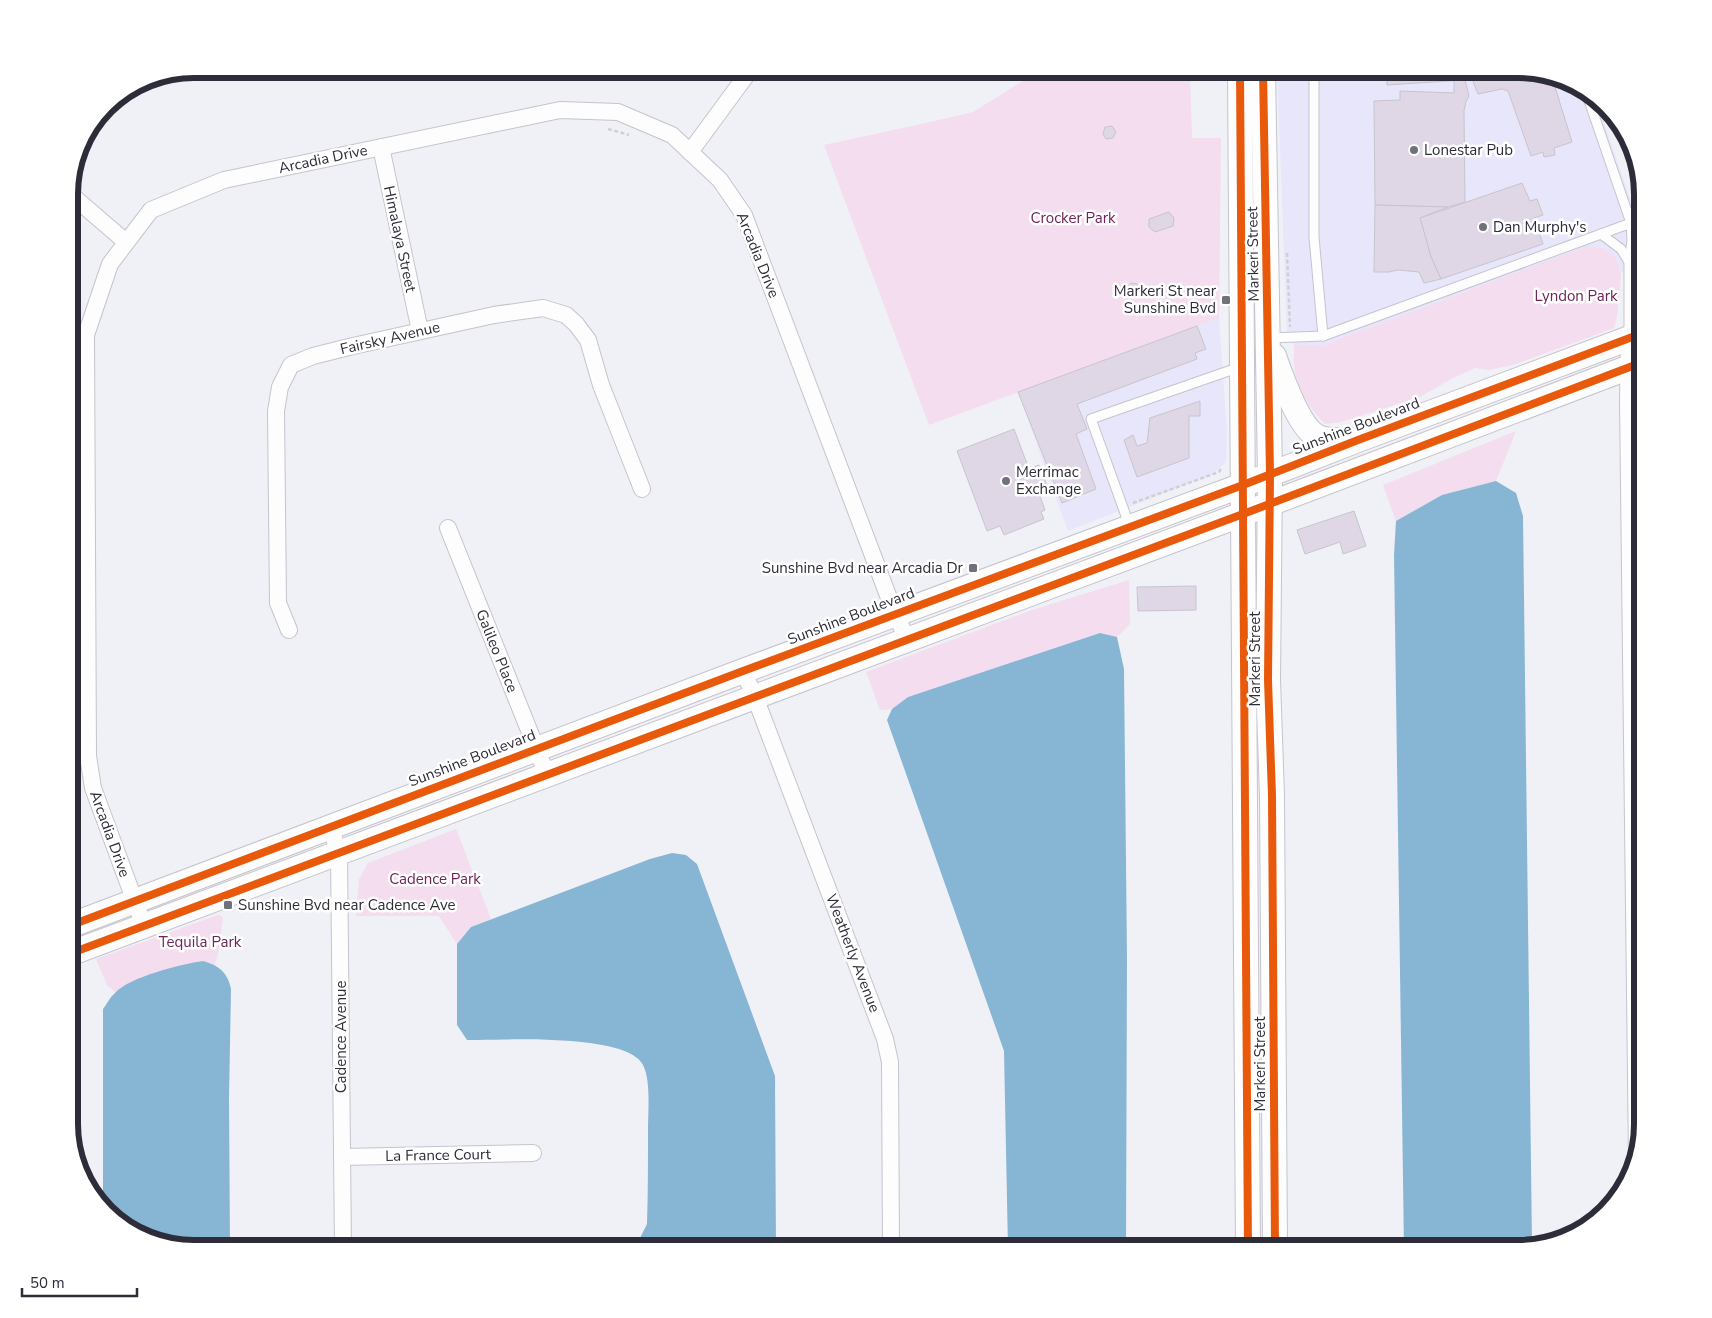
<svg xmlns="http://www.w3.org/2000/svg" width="1712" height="1318" font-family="'Nunito Sans',sans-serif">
<rect width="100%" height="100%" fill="#f0f0f7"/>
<g fill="#e7e6fb">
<path d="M1277,69H1518L1559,75L1595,96L1643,237V261L1622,273L1605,249L1324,345H1294L1287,331Z"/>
<path d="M1219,318L1227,433L1226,462L1213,474L1068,531L1018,392Z"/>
</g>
<g fill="#f3ddee">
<path d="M1042,69H1190L1192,138H1221L1219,318L929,425L824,145L926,123L973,112Z"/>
<path d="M1587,246L1605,249L1616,259L1621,274L1617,317L1614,328L1513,365L1489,370L1475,368L1451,379L1420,397L1341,422L1325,424C1311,411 1300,392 1295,373C1293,364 1294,354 1294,345H1324Z"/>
<path d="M1516,431L1496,481L1442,495L1396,521L1383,485Z"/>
<path d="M1129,580L1130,624L1117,637L1100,633L908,697L892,709L880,710L866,672L1032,610Z"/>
<path d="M456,829L491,919L471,927L457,944L439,916H356L359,879L368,863Z"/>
<path d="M218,915L223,917L218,954L215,964L203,961L175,967L127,984L115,992L107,985L96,959Z"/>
</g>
<g fill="#86b6d4">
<path d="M1496,481L1516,493L1523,516L1532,1246L1518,1249H1404L1394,555L1396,521L1442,495Z"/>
<path d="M1100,633L1117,637L1124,669L1127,959L1126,1249H1008L1004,1051L887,720L892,709L908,697Z"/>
<path d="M672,853L686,855L697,864L775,1076L776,1249H630L638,1242L647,1224C648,1193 648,1161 648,1129C648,1112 651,1080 643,1065C627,1033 501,1040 467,1040L457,1025V944L471,927L650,859Z"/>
<path d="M203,961C219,965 228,973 231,989L229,1098L230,1249C190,1249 152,1248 119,1224C113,1220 108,1212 103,1206V1009C107,1004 110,997 115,993C129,977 182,964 203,961Z"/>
</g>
<g fill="#dfd7e6" stroke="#c8c4cd">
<path d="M1340,69H1469V71L1465,80L1387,85V73L1340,74Z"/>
<path d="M1474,69H1518L1551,74L1572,142L1554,148L1555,155L1544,157L1543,152L1531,156L1508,91L1502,89L1478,94L1469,71Z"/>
<path d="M1454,80H1465L1469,96L1466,101L1464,111L1465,202L1448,207L1375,205L1374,101L1400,100V91L1454,93Z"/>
<path d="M1112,126L1116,132L1113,138L1106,139L1103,134L1105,127Z"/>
<path d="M1522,183L1530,201L1537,199L1543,215L1534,218L1543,244L1441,279L1431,257L1420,218Z"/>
<path d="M1375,205L1448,207L1420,218L1431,257L1441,279L1424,283L1419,272L1398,270L1389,272H1374Z"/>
<path d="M1169,212L1174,218L1173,226L1155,232L1149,227V219Z"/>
<path d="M1131,283L1137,284L1139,291L1134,296L1129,295L1126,289Z"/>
<path d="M1197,326L1206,349L1195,353L1197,359L1077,404L1087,429L1076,434L1096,489L1062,503L1018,392Z"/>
<path d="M1200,401V416H1189V458L1137,477L1124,440L1133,435L1137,446L1147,443L1150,418Z"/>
<path d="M1014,429L1029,469L1039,465L1050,493L1040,496L1045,510L1041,512L1044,519L1004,535L1000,526L987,531L957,451Z"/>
<path d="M1354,511L1366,546L1343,554L1340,542L1305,554L1297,530Z"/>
<path d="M1196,586V610L1138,611L1137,587Z"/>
</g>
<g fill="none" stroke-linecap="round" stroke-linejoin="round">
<defs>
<g id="service">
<path d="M1314,69V237L1323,336"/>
<path d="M1585,89L1631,223L1632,240L1629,262"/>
<path d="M1601,234L1621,249L1629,262V337"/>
<path d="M1269,338L1323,336L1631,223"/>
<path d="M1130,527L1091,419L1240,367"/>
</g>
<g id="minor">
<path d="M381,147L420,331"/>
<path d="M690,152L751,69"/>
<path d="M76,199L126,242"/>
<path d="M1629,339L1628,400L1637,1161"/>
<path d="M448,528L547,775"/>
<path d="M289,630L278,603L276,411L280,387L291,365L313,356L353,346L494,315L543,308L566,315L576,324L588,340L601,385L642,489"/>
<path d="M743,671L755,697L885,1039L890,1062L891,1249"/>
<path d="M330,827L339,853L343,1249"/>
<path d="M144,926L93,788L88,756L86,335L110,264L151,210L224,180L560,110L618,112L672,135L720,180L744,215L889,598L907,640"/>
<path d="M342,1157L533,1153"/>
</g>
<g id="secondary">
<path d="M1240,69L1248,1249"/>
<path d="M1263,69L1270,474L1268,680L1272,796L1275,1249"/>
<path d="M1274,356C1281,376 1298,425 1316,436C1327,442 1340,440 1351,440"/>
<path d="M69,926L743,671L1243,485L1358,440L1643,333"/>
<path d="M69,954L1243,514L1643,362"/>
</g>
</defs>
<use href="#service" stroke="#c5c4cd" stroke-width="11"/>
<use href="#minor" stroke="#c5c4cd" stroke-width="18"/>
<use href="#secondary" stroke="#c5c4cd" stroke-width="26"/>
<g stroke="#d0d0d3" stroke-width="2.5" stroke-dasharray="4 2.5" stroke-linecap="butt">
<path d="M608,129L629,135"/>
<path d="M1287,253L1290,327"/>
<path d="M1133,503L1219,472L1222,467"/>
</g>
<use href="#service" stroke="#fdfdfe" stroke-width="9"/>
<use href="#minor" stroke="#fdfdfe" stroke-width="16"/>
<use href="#secondary" stroke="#fdfdfe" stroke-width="24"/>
<defs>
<g id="cycleway">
<path d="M1240,69L1248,1249"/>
<path d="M1263,69L1270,474L1268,680L1272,796L1275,1249"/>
<path d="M69,926L743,671L1243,485L1358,440L1643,333"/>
<path d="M69,954L1243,514L1643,362"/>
</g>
</defs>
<use href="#cycleway" stroke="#fff" stroke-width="11"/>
<use href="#cycleway" stroke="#e8590c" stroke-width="8"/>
</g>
<g fill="#71717c" stroke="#fff" stroke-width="2">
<circle cx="1414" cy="150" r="5"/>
<circle cx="1483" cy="227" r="5"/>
<rect x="1221" y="295" width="10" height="10" rx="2.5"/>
<circle cx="1006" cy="481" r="5"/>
<rect x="968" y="563" width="10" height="10" rx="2.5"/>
<rect x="223" y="900" width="10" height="10" rx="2.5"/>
</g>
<g text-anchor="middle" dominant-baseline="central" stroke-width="5" stroke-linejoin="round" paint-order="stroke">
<g font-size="15" fill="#2d2c39" stroke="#fff" text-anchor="start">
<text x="1424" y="150">Lonestar Pub</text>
<text x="1493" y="227">Dan Murphy's</text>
<text x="1216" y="291" text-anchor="end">Markeri St near<tspan x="1216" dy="17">Sunshine Bvd</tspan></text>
<text x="1016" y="472">Merrimac<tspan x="1016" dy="17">Exchange</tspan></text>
<text x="963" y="568" text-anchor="end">Sunshine Bvd near Arcadia Dr</text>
<text x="238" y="905">Sunshine Bvd near Cadence Ave</text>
</g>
<g font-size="15" fill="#2d2c39" stroke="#fff">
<text transform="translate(323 159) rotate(-12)">Arcadia Drive</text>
<text transform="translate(400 239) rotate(78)">Himalaya Street</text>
<text transform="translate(1253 254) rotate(-91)">Markeri Street</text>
<text transform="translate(758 255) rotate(68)">Arcadia Drive</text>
<text transform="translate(390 338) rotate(-13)">Fairsky Avenue</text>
<text transform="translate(1356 426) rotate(-21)">Sunshine Boulevard</text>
<text transform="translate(851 616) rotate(-21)">Sunshine Boulevard</text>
<text transform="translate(497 651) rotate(68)">Galileo Place</text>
<text transform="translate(1255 659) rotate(-90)">Markeri Street</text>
<text transform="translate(472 758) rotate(-21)">Sunshine Boulevard</text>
<text transform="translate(110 834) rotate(70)">Arcadia Drive</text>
<text transform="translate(853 953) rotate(69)">Weatherly Avenue</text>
<text transform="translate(341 1037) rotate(-90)">Cadence Avenue</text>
<text transform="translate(1260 1064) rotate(-90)">Markeri Street</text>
<text transform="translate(438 1155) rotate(-1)">La France Court</text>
</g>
<g font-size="15" fill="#6e2458" stroke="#fff">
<text x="1073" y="218">Crocker Park</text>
<text x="1576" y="296">Lyndon Park</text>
<text x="435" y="879">Cadence Park</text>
<text x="200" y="942">Tequila Park</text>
</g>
</g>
<path d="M0 0H1712V1318H0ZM194 78H1518A116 116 0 0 1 1634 194V1124A116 116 0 0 1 1518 1240H194A116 116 0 0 1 78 1124V194A116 116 0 0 1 194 78Z" fill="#fff" fill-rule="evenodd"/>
<path fill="none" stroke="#2d2c39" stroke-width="6" d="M194 78H1518A116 116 0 0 1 1634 194V1124A116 116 0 0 1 1518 1240H194A116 116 0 0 1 78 1124V194A116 116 0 0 1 194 78Z"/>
<path d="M22 1288v8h115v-8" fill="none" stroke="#2d2c39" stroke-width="2.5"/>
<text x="30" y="1288" font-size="15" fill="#2d2c39" stroke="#ffffff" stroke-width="4" paint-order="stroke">50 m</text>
</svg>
